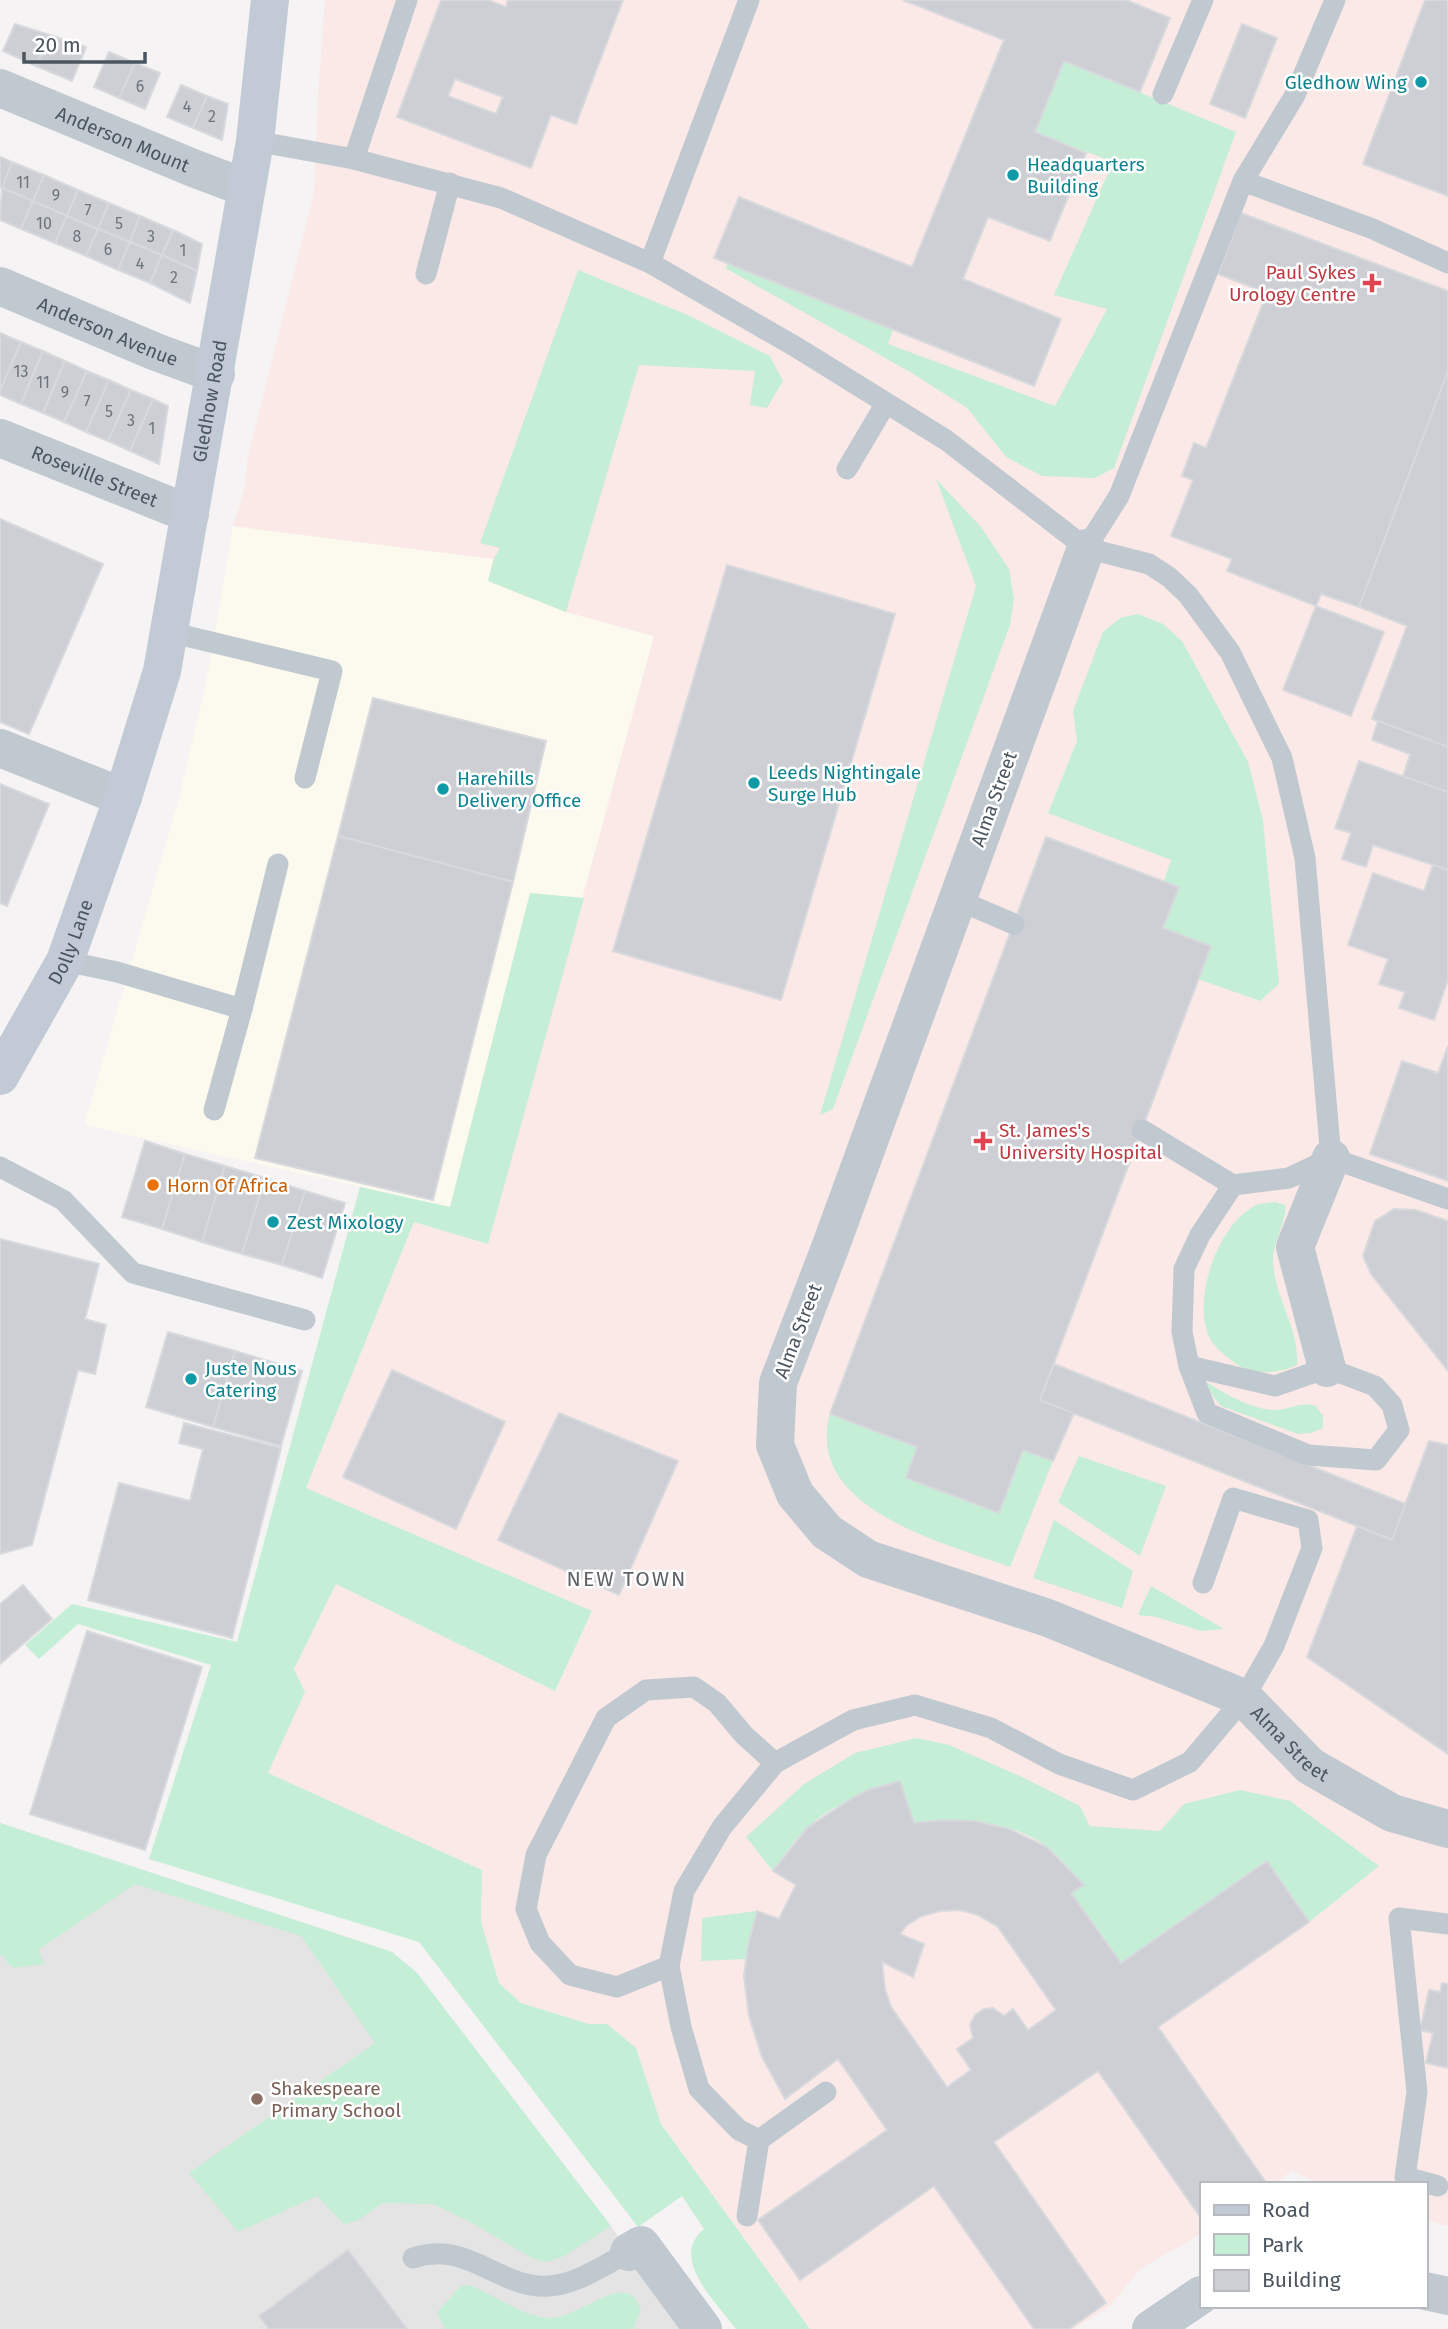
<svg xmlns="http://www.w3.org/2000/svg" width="1448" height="2329" font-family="'Fira Sans',sans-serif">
<rect width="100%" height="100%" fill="#f5f3f3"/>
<path fill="#fcf9ef" d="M233,526L494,559L489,581L566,612L654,636L584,898L530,893L450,1207L84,1125L179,798L206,683Z"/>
<path fill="#e5e4e4" d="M0,1823L392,1952L417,1973L611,2226L685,2329H0Z"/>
<path fill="#fbe9e7" d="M325,0H1448V2226L1425,2220V2184H1321L1291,2171L1275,2184H1201V2234L1140,2269L1109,2307L1074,2329H810L661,2124L636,2048L607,2024H589L521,2003L499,1983L481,1922L482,1870L267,1774L305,1692L294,1669L336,1584L555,1691L592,1612L306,1489L414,1222L488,1243L654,636L566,612L488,581L493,559L233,526L245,487L248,456L314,192L318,97Z"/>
<g fill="#c5eed6">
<path d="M1064,61L1236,132L1114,468L1095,478L1042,476L1006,457L967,408L910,372L725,268L728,263L893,330L888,344L1055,406L1107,309L1054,295L1113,162L1035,132Z"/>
<path d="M578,270L690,316L770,356L783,381L767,408L750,405L755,371L639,365L566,612L488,581L494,559L500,548L480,543Z"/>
<path d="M936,479L981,527L1009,569L1014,599L1010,625L833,1109L820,1115L976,586Z"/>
<path d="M1138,614L1163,624L1182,641L1248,762L1263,820L1279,984L1260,1001L1198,979L1211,946L1163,928L1179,887L1164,881L1171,860L1048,813L1077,741L1073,711L1103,632L1120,618Z"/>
<path d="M530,893L584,898L488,1244L414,1222L306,1488L592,1611L555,1691L336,1584L294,1669L305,1692L268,1773L482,1870L481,1922L499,1983L521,2003L589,2024H607L636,2048L661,2124L810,2329H736C717,2303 668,2258 704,2229L682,2196L638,2227L419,1942L149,1859L211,1665L78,1624L39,1659L25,1645L72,1604L237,1642L360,1187L450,1207Z"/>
<path d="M1275,1202L1285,1205C1287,1224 1273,1240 1273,1259C1273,1296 1300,1328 1297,1365C1278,1374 1253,1376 1235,1363C1224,1355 1211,1346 1207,1331C1194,1294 1220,1219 1259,1204C1264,1203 1270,1203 1275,1202Z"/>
<path d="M1206,1382C1225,1393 1250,1409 1273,1410C1290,1411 1297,1401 1316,1406L1323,1416V1428L1311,1433L1298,1434L1221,1406L1212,1395Z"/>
<path d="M830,1414L917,1447L906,1478L999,1513L1023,1450L1053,1461L1010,1567C945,1543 803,1509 830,1414Z"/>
<path d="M1079,1456L1166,1486L1140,1556L1058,1502Z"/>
<path d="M1054,1520L1133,1571L1122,1608L1033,1578Z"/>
<path d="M1151,1586L1224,1629L1201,1631L1156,1617L1138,1615Z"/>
<path d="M917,1738L949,1745L1022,1777L1080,1806L1090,1826L1160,1831L1184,1804L1240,1790L1290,1801L1379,1866L1309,1922L1267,1861L1121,1963L1071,1893L1084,1885C1072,1872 1060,1856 1046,1846C1007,1819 959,1818 914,1823L900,1781C867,1791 833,1804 807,1828C794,1840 783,1857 773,1871L746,1837L804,1784L855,1753Z"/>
<path d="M0,1823L392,1952L417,1973L611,2226L564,2256L547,2262L532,2258L472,2223L433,2204L383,2203L357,2221L344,2224L317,2196L238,2232L189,2173L375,2043L301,1936L135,1884L38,1950L45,1964L13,1968L0,1954Z"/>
<path d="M757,1911L746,1959L701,1961L702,1918Z"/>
<path d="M470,2285C495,2295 519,2314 546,2318C579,2322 627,2265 641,2310L633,2329H445L437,2312L461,2286Z"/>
</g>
<g fill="#cdcfd4" stroke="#d7d9dd" stroke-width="2" fill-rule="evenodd">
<path d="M441,0H488L506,7L508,0H623L576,124L551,115L531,168L397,117ZM455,79L503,97L496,114L448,96Z"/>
<path d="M903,0H1126L1170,18L1140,92L1064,61L1035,132L1086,153L1050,241L988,217L963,279L1061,319L1034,386L714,258L739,197L912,267L1004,40Z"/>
<path d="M1425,0H1448V196L1363,164Z"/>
<path d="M15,24L50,35L36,66L3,51Z"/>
<path d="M1242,24L1277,38L1245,118L1210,104Z"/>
<path d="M50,35L86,47L72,81L36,66Z"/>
<path d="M109,52L135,63L119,98L94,87Z"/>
<path d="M135,63L160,73L145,109L119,98Z"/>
<path d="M181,85L207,96L193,128L167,117Z"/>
<path d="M207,96L228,104L222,140L193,128Z"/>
<path d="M0,157L12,162L2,188L0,187Z"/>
<path d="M12,162L44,175L33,201L2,188Z"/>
<path d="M44,175L78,190L67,216L33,201Z"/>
<path d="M2,188L33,201L21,229L0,220Z"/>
<path d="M78,190L109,203L98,229L67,216Z"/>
<path d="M33,201L67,216L55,243L21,229Z"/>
<path d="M109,203L140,216L130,242L98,229Z"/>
<path d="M1241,213L1448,291V371L1359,607L1321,594L1316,606L1227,571L1232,559L1171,536L1193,480L1182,476L1194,443L1206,448L1267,293L1218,274Z"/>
<path d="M67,216L98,229L86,256L55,243Z"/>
<path d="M140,216L173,230L162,255L130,242Z"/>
<path d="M98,229L130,242L118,270L86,256Z"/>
<path d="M173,230L202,244L197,271L162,255Z"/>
<path d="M130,242L162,255L150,283L118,270Z"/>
<path d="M162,255L197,271L190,303L150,283Z"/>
<path d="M0,333L21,342L0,391Z"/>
<path d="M21,342L43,351L21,404L0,395V391Z"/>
<path d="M43,351L65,361L43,413L21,404Z"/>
<path d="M65,361L87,371L64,422L43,413Z"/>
<path d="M87,371L109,380L86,432L64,422Z"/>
<path d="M1448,371V747L1372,719L1407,626L1359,607Z"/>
<path d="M109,380L131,390L108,441L86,432Z"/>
<path d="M131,390L153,399L130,451L108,441Z"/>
<path d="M153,399L168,406L159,464L130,451Z"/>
<path d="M0,519L103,564L29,734L0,722Z"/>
<path d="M727,565L895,614L781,1000L613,951Z"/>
<path d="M1316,606L1384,632L1351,716L1283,690Z"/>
<path d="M373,698L546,741L513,882L338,836Z"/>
<path d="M1378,721L1448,747V792L1403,777L1410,754L1372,740Z"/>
<path d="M1359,761L1448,792V870L1373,845L1366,867L1342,859L1351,833L1335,828Z"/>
<path d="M0,784L49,804L7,906L0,903Z"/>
<path d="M338,836L513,882L433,1200L255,1158Z"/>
<path d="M1046,837L1179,887L1163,928L1211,946L1040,1400L1074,1413L1053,1461L1023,1450L999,1513L906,1478L917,1447L830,1414Z"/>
<path d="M1433,865L1448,870V980L1434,1020L1399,1008L1405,992L1379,984L1388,959L1348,945L1373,873L1424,891Z"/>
<path d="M1448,1046V1181L1370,1154L1402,1061L1438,1073Z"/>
<path d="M145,1141L185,1154L162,1229L122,1217Z"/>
<path d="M185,1154L225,1166L202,1242L162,1229Z"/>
<path d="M225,1166L265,1178L242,1254L202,1242Z"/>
<path d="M265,1178L305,1191L282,1265L242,1254Z"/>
<path d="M305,1191L345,1203L322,1278L282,1265Z"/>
<path d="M1394,1209L1416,1210L1448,1221V1371L1371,1274L1363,1256L1375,1221Z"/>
<path d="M0,1239L99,1264L85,1319L106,1325L95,1374L78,1370L32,1545L0,1554Z"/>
<path d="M168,1332L235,1351L213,1427L146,1407Z"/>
<path d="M235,1351L302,1371L281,1446L213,1427Z"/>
<path d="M1054,1364L1406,1504L1392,1540L1040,1400Z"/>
<path d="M392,1370L505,1422L456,1529L343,1477Z"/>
<path d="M559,1413L678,1461L619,1595L498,1540Z"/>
<path d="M184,1423L281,1448L232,1638L88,1600L119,1483L190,1501L203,1449L179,1443Z"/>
<path d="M1429,1441L1448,1445V1754L1307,1657L1357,1526L1392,1540Z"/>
<path d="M23,1585L52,1619L0,1664V1604Z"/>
<path d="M87,1631L202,1667L145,1850L30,1814Z"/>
<path d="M900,1781L914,1823L943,1820L975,1821L1009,1829L1047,1847L1084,1885L1071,1893L1121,1963L1267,1861L1309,1922L1158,2027L1267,2184H1201V2218L1098,2071L994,2142L1106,2303L1069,2329H1034L934,2186L800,2280L758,2220L887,2130L838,2059L785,2099L762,2057L749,2016L744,1976L748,1946L757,1911L779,1919L796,1885L773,1871L807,1828L849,1800L868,1790ZM960,1910L978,1915L998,1927L1056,2010L1028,2030L1013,2009L1004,2016L993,2008L984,2009L975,2015L970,2025L973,2038L957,2049L971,2070L947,2087L891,2007L885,1989L882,1962L913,1977L924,1944L900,1934L907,1925L922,1916L940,1911Z"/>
<path d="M1442,1983L1448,1984V2068L1426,2063L1433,2033L1420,2030L1429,1990L1440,1992Z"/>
<path d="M348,2250L407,2329H269L259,2316Z"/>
</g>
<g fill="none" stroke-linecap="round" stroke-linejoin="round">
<g stroke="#c1c9d0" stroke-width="21">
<path d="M1163,94L1203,0"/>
<path d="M255,141L354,159L501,198L650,263L796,347L946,440L1086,548L1149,564L1169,577L1188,595L1230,652L1282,758L1305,858L1331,1158"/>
<path d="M354,159L407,0"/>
<path d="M1243,181L1373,229L1448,263"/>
<path d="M650,263L749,0"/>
<path d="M426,274L450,183"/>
<path d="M847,469L886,403"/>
<path d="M1086,548L1119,496L1243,181L1295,95L1335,0"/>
<path d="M169,632L332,671L305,778"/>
<path d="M958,900L1014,924"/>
<path d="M65,961L117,972L242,1009L278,864"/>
<path d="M214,1110L242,1009"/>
<path d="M1142,1130L1233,1185"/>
<path d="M0,1167L63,1200L133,1273L305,1320"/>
<path d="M1189,1366L1275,1386L1327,1368L1375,1386L1392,1405L1399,1430L1376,1460L1308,1455L1207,1413Z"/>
<path d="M1189,1366L1182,1332L1184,1269L1200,1235L1233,1185L1289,1178L1331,1158L1448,1199"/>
<path d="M669,1966L617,1987L570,1975L540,1943L526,1909L536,1855L606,1718L646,1690L694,1687L717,1703L744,1735L775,1763"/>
<path d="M826,2092L759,2140L739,2130L699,2089L681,2027L669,1966L684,1891L722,1827L775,1763L853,1720L915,1705L991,1728L1059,1764L1133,1790L1190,1762L1244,1698L1274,1646L1312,1548L1308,1520L1233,1498L1203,1583"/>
<path d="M1438,2186L1405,2177L1417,2092L1399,1918L1448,1924"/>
<path d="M747,2216L759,2140"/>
<path d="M413,2258C468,2239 500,2290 549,2286C578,2284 604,2265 629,2252"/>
</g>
<g stroke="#c1c9d0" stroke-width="38">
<path id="s1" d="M0,88L193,168L246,188"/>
<path id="s2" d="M0,286L156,352L216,374"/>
<path id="s3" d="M0,438L190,514"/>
<path id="s4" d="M1086,548L830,1248L778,1383L775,1445L795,1494L827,1532L868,1559L1048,1618L1244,1698L1310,1766L1392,1813L1448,1829"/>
<path d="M0,748L123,797"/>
<path d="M1327,1368L1295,1247L1331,1158"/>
<path d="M629,2252L641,2245L703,2329"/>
<path d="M1425,2291L1448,2296"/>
<path d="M1151,2329L1201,2295"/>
</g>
<path stroke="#c2cad5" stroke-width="38" id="s5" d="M0,1076L65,961L123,797L162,671L255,141L270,0"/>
</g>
<g fill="#0f9aa8" stroke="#fff" stroke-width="2.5">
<circle cx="1421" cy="82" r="7"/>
<circle cx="1013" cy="175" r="7"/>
<circle cx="754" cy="783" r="7"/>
<circle cx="443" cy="789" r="7"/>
<circle cx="273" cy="1222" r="7"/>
<circle cx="191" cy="1379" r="7"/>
</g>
<g fill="#e0444e" stroke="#fff" stroke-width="2.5">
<path d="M1368.5 272.5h7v7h7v7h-7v7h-7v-7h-7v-7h7z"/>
<path d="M979.5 1130.5h7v7h7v7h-7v7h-7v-7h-7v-7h7z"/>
</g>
<circle fill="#e8710a" stroke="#fff" stroke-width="2.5" cx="153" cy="1185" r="7"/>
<circle fill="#8d6e63" stroke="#fff" stroke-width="2.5" cx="257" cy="2099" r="7"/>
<g text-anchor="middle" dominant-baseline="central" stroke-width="5" stroke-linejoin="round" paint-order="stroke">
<g font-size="16" fill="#6c747c">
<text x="140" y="86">6</text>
<text x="187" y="106">4</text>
<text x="212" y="116">2</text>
<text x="23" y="182">11</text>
<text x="56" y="195">9</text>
<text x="88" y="210">7</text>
<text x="44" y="223">10</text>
<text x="119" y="223">5</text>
<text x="77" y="236">8</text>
<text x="151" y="236">3</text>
<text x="108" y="249">6</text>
<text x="183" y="250">1</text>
<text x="140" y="263">4</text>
<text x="174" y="277">2</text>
<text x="21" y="371">13</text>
<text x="43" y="382">11</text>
<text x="65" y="392">9</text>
<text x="87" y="401">7</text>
<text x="109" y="411">5</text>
<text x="131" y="420">3</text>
<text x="152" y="428">1</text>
</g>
<g font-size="19" fill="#0d838f" stroke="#fff" text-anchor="start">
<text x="1407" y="82" text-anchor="end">Gledhow Wing</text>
<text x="1027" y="164">Headquarters<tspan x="1027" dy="22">Building</tspan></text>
<text x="768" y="772">Leeds Nightingale<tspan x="768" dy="22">Surge Hub</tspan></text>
<text x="457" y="778">Harehills<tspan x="457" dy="22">Delivery Office</tspan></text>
<text x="287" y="1222">Zest Mixology</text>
<text x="205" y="1368">Juste Nous<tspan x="205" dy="22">Catering</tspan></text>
</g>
<g font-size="19" fill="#4b555f" stroke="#fff">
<text stroke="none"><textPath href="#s1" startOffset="133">Anderson Mount</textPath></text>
<text stroke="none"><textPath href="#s2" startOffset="117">Anderson Avenue</textPath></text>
<text stroke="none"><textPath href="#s5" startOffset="712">Gledhow Road</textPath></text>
<text stroke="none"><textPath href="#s3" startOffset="102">Roseville Street</textPath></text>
<text transform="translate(994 799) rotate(-70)">Alma Street</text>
<text stroke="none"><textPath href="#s5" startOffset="152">Dolly Lane</textPath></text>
<text transform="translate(798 1331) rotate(-69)">Alma Street</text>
<text stroke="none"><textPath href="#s4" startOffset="1570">Alma Street</textPath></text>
</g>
<g font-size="19" fill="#be3a42" stroke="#fff" text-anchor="end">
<text x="1356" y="272">Paul Sykes<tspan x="1356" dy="22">Urology Centre</tspan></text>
<text x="999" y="1130" text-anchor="start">St. James's<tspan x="999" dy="22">University Hospital</tspan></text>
</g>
<g font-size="19" fill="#c56008" stroke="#fff" text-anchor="start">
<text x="167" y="1185">Horn Of Africa</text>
</g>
<g font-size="19" fill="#785e54" stroke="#fff" text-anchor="start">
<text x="271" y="2088">Shakespeare<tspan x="271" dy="22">Primary School</tspan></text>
</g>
<g font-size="21" letter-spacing="2" fill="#5f6367" stroke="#fff">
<text x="627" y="1579">NEW TOWN</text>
</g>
</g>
<rect x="1200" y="2182" width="228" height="126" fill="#ffffff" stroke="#b7bbbf" stroke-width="2"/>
<rect x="1214" y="2205" width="35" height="10" fill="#c2cad5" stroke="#b7bbbf" stroke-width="2"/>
<text x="1262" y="2217" font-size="21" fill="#4b555f">Road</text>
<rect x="1214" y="2234" width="35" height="21" fill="#c5eed6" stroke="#b7bbbf" stroke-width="2"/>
<text x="1262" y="2252" font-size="21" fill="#4b555f">Park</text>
<rect x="1214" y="2270" width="35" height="21" fill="#cdcfd4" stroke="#b7bbbf" stroke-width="2"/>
<text x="1262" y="2287" font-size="21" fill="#4b555f">Building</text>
<path d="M24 52v10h121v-10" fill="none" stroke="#4b555f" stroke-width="3.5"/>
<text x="35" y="52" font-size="21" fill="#4b555f" stroke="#ffffff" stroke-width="5" paint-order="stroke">20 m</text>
</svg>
